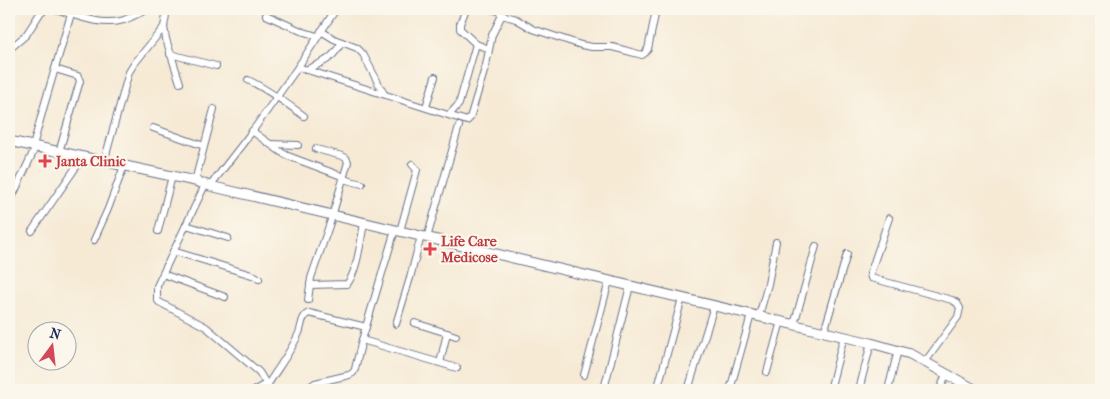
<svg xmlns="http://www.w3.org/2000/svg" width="1110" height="399" font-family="'IM FELL French Canon',serif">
<rect width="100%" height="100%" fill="#fbf7ec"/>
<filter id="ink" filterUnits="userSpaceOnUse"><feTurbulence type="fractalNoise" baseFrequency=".02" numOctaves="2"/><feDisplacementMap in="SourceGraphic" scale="10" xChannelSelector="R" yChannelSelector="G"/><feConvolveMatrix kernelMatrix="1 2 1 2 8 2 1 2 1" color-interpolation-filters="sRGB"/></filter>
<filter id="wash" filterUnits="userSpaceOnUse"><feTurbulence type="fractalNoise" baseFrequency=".0096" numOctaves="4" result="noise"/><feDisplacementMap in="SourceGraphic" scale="20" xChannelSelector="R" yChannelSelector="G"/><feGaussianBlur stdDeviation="1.12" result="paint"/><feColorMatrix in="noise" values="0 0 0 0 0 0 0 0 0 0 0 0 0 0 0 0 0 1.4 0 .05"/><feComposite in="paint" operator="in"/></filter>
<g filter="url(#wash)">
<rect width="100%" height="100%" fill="#f6ead5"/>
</g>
<g filter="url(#ink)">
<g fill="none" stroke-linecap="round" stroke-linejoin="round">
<defs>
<g id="street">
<path d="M55,9C76,15 102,27 124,20C132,17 141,12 149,9"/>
<path d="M167,9L164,27L166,39L180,83"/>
<path d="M466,9L460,24V29L476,44L489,49"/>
<path d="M491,9L498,11L502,15L516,19L533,29L581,45L592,47H612L620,49L642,55L645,53L648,49L655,15"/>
<path d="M266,15L301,31L317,36"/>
<path d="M321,31L334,39L357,48L363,54L384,94"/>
<path d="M9,46L12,47L26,35L39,15L46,9"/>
<path d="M170,54L216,66"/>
<path d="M298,67L467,121L470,118L486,65L492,35L502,15"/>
<path d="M55,69L78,76L80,81L59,152"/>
<path d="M306,70C325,61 331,61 342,42"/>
<path d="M248,80C269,90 286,103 304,116"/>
<path d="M426,107L435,77"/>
<path d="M449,115L459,104L476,44"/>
<path d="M153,128L204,146"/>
<path d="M252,131L281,152L288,156L344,177"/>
<path d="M271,144L298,145"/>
<path d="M33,146L44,106L71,14"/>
<path d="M104,162L129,72L134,64L164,27"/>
<path d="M343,179L362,184"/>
<path d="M195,181L214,109"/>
<path d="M205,185L157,286V299L159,302L206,327L259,372L270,390"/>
<path d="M210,186L254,129L298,67L336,9"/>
<path d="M9,204L36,146"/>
<path d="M889,218L870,274L871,278L952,300L957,303L960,308L958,317L925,362"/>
<path d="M186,225L228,238"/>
<path d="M32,231L83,157"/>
<path d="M158,231L172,176"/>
<path d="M400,231L417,170L412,164"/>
<path d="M427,238L459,126"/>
<path d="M94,240L108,209L124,166"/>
<path d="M173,251L255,276L259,279"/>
<path d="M163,274L225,297"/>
<path d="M310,285L347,284C357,273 361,239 364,223"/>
<path d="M308,300L311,278L330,223L348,162L346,158L342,156L316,149"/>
<path d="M759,316L768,284L776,242"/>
<path d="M415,323L447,333L440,363"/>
<path d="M396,324L410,278L421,236"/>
<path d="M794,325L816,246"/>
<path d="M824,332L847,254"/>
<path d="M447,333L456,336"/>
<path d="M362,340L457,368"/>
<path d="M767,372L781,321"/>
<path d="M584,375L609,281"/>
<path d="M658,387L682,298"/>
<path d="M604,389L630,286"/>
<path d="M255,390L262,386H267C277,369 291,352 299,333C302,326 301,316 309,313L366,327"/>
<path d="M305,390L315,383L349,375L353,373L355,369L362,340L395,230"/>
<path d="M688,390L714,306"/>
<path d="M730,390L751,315"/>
<path d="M830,390L844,336"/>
<path d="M859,390L871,343"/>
<path d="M888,390L898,350"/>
<path d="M940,390L946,374"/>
</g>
<path id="secondary" d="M9,141L195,181L210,186L871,343L910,354L976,390"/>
</defs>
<use href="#street" stroke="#687088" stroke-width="8"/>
<use href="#secondary" stroke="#687088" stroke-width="11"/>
<use href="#street" stroke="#fff" stroke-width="6"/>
<use href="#secondary" stroke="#fff" stroke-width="9"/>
</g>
</g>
<g fill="#e0444e" stroke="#fbf7ec" stroke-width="2">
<path d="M42.5 153.5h5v5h5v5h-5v5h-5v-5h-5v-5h5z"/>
<path d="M427.5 241.5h5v5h5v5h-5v5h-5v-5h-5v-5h5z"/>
</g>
<g text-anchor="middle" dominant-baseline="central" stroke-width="4.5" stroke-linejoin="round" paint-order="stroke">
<g font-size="14" font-weight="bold" fill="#be3a42" stroke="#fbf7ec" text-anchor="start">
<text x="56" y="161">Janta Clinic</text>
<text x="441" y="241">Life Care<tspan x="441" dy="16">Medicose</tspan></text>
</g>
</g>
<rect width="1110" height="399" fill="none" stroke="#fbf7ec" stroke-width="30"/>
<g transform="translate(52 346) rotate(15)"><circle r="24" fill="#fbf7ec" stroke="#a1a7b3"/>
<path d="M0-4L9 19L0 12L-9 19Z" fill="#d1495b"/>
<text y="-8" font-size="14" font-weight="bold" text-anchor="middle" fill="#1b2f5e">N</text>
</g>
</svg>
